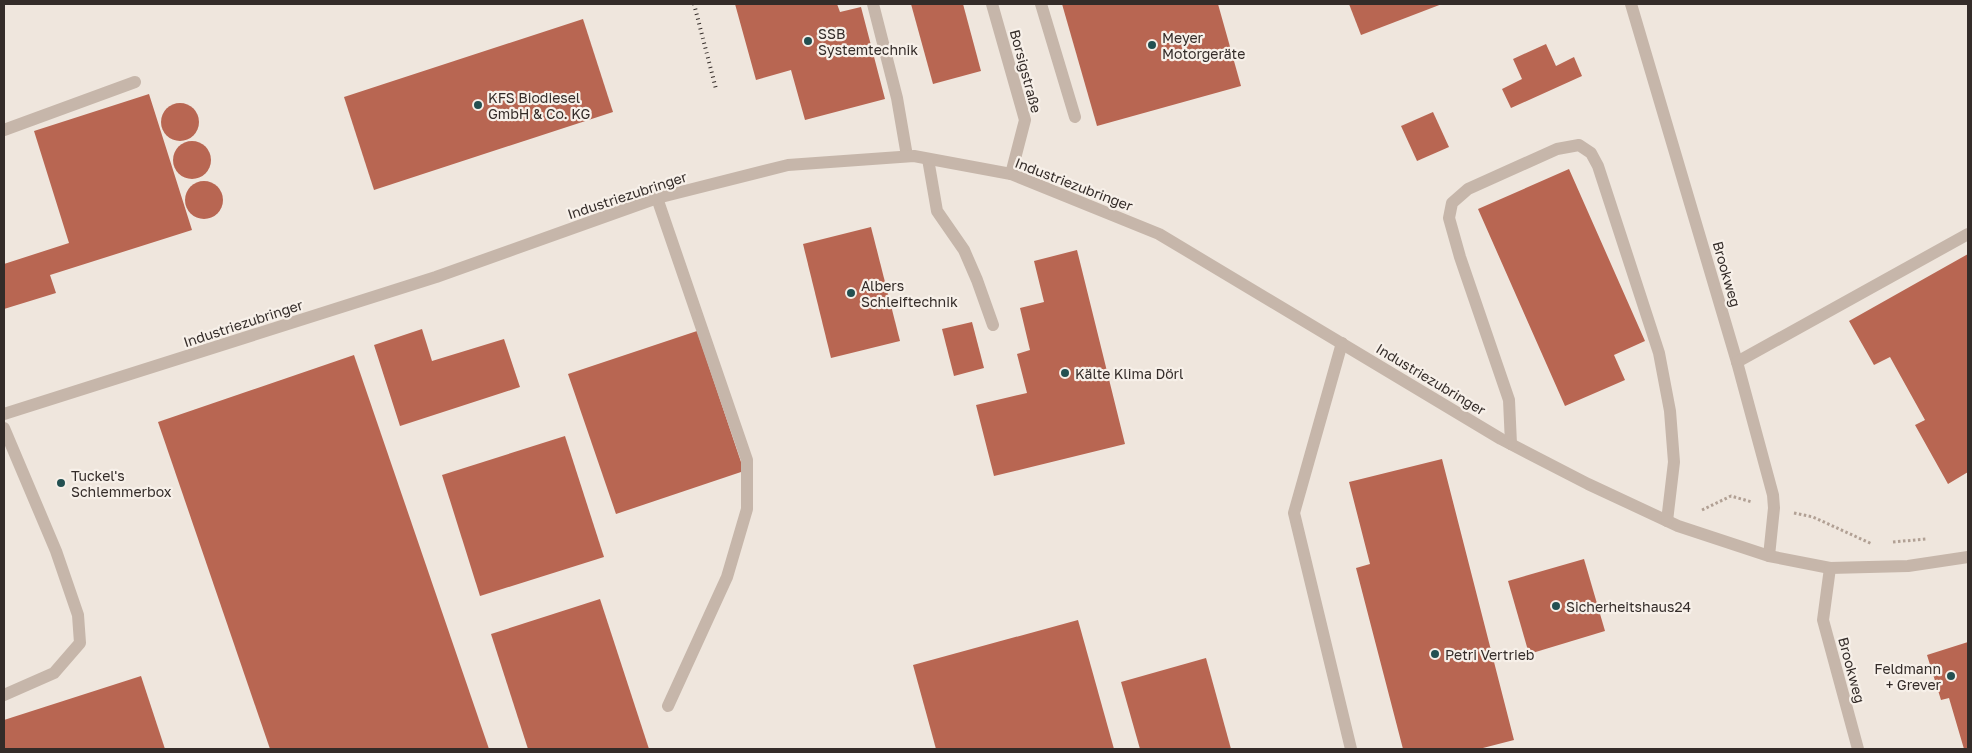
<svg xmlns="http://www.w3.org/2000/svg" width="1972" height="753" font-family="'Golos Text',sans-serif">
<rect width="100%" height="100%" fill="#efe6dd"/>
<g fill="#b86652">
<path d="M735,4H837L840,12L861,7L885,99L805,120L791,70L756,80Z"/>
<path d="M911,4H963L981,71L933,84Z"/>
<path d="M1062,4H1218L1241,86L1097,126Z"/>
<path d="M1349,4H1442L1361,35Z"/>
<path d="M583,19L613,112L374,190L344,97Z"/>
<path d="M1546,44L1556,66L1574,57L1582,76L1511,108L1502,89L1522,79L1513,59Z"/>
<path d="M149,94L192,230L50,275L56,293L4,309V264L69,243L34,131Z"/>
<circle cx="180" cy="122" r="19"/>
<path d="M1433,112L1449,147L1417,161L1401,126Z"/>
<circle cx="192" cy="160" r="19"/>
<path d="M1569,169L1645,341L1614,355L1625,380L1565,406L1478,209Z"/>
<circle cx="204" cy="200" r="19"/>
<path d="M871,227L900,341L831,358L803,244Z"/>
<path d="M1077,250L1125,444L994,476L976,405L1027,393L1017,354L1030,350L1020,308L1044,302L1034,261Z"/>
<path d="M1968,254V472L1948,484L1915,425L1925,420L1890,357L1874,365L1849,321Z"/>
<path d="M972,322L984,368L954,376L942,329Z"/>
<path d="M422,329L432,361L504,339L520,387L400,426L374,345Z"/>
<path d="M697,331L744,471L616,514L568,374Z"/>
<path d="M354,355L489,749H270L158,422Z"/>
<path d="M565,436L604,557L480,596L442,475Z"/>
<path d="M1442,459L1514,740L1479,749H1403L1356,568L1370,564L1349,482Z"/>
<path d="M1584,559L1605,631L1529,654L1508,581Z"/>
<path d="M600,599L649,749H528L491,634Z"/>
<path d="M1078,620L1114,749H936L913,665Z"/>
<path d="M1968,642V749H1964L1949,698L1941,700L1927,655Z"/>
<path d="M1206,658L1231,749H1140L1121,682Z"/>
<path d="M141,676L165,749H4V720Z"/>
</g>
<g fill="none" stroke-linecap="round" stroke-linejoin="round">
<g stroke="#b1a094" stroke-width="3" stroke-dasharray="2.5 2.5" stroke-linecap="butt">
<path d="M1702,510L1731,496L1752,502"/>
<path d="M1794,513L1813,517L1872,544"/>
<path d="M1893,542L1926,539"/>
</g>
<g stroke="#c6b6aa" stroke-width="12">
<path d="M873,4L897,98L907,156"/>
<path d="M992,4L1025,120L1011,174"/>
<path d="M1041,4L1075,117"/>
<path d="M1631,4L1737,362L1773,495L1774,508L1769,556"/>
<path d="M4,130L135,82"/>
<path d="M928,159L937,211L964,250L977,280L993,325"/>
<path d="M657,198L747,460V509L727,577L668,706"/>
<path d="M1342,343L1294,513L1351,749"/>
<path d="M1737,362L1968,234"/>
<path d="M4,414L436,277L657,198L788,165L914,156L1011,174L1159,234L1501,439L1588,484L1678,526L1769,556L1830,568L1908,566L1968,557"/>
<path d="M4,428L56,551L78,615L80,643L54,673L4,695"/>
<path d="M1511,444L1509,400L1460,257L1449,218L1452,203L1468,189L1557,149L1579,145L1591,153L1598,166L1659,353L1670,411L1674,462L1667,521"/>
<path d="M1830,568L1823,620L1858,749"/>
</g>
<path stroke="#342c29" stroke-width="4" stroke-dasharray="1 4" stroke-linecap="butt" d="M694,4L716,89"/>
</g>
<g fill="#235051" stroke="#f7f0e9" stroke-width="2">
<circle cx="808" cy="41" r="5"/>
<circle cx="1152" cy="45" r="5"/>
<circle cx="478" cy="105" r="5"/>
<circle cx="851" cy="293" r="5"/>
<circle cx="1065" cy="373" r="5"/>
<circle cx="61" cy="483" r="5"/>
<circle cx="1556" cy="606" r="5"/>
<circle cx="1435" cy="654" r="5"/>
<circle cx="1951" cy="676" r="5"/>
</g>
<g text-anchor="middle" dominant-baseline="central" stroke-width="4.5" stroke-linejoin="round" paint-order="stroke">
<g font-size="14" fill="#342c29" stroke="#f7f0e9" text-anchor="start">
<text x="818" y="33">SSB<tspan x="818" dy="16">Systemtechnik</tspan></text>
<text x="1162" y="37">Meyer<tspan x="1162" dy="16">Motorgeräte</tspan></text>
<text x="488" y="97">KFS Biodiesel<tspan x="488" dy="16">GmbH &amp; Co. KG</tspan></text>
<text x="861" y="285">Albers<tspan x="861" dy="16">Schleiftechnik</tspan></text>
<text x="1075" y="373">Kälte Klima Dörl</text>
<text x="71" y="475">Tuckel's<tspan x="71" dy="16">Schlemmerbox</tspan></text>
<text x="1566" y="606">Sicherheitshaus24</text>
<text x="1445" y="654">Petri Vertrieb</text>
<text x="1941" y="668" text-anchor="end">Feldmann<tspan x="1941" dy="16">+ Grever</tspan></text>
</g>
<g font-size="14" fill="#342c29" stroke="#f7f0e9">
<text transform="translate(1026 71) rotate(75)">Borsigstraße</text>
<text transform="translate(1074 184) rotate(21)">Industriezubringer</text>
<text transform="translate(627 195) rotate(-18)">Industriezubringer</text>
<text transform="translate(1727 274) rotate(74)">Brookweg</text>
<text transform="translate(243 323) rotate(-18)">Industriezubringer</text>
<text transform="translate(1431 379) rotate(31)">Industriezubringer</text>
<text transform="translate(1852 670) rotate(75)">Brookweg</text>
</g>
</g>
<rect width="1972" height="753" fill="none" stroke="#342c29" stroke-width="10"/>
</svg>
